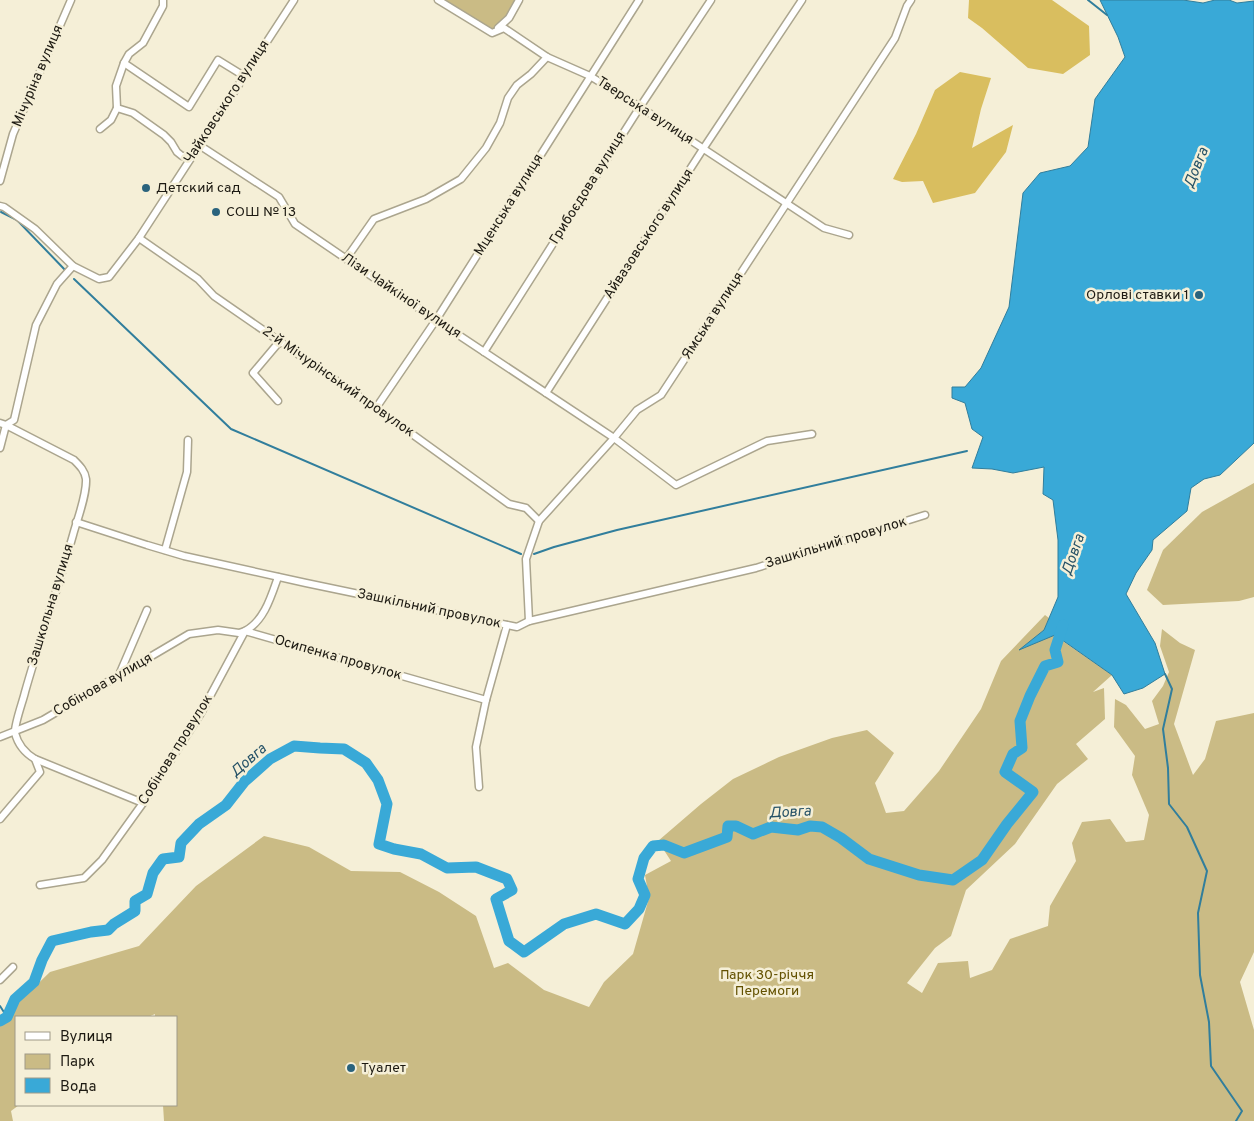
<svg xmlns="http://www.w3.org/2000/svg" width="1254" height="1121" font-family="Overpass,sans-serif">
<rect width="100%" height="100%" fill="#f5efd7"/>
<g fill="#cabb85">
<path d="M438,0H519L509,18L492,33Z"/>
<path d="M1254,483V597L1239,601L1163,605L1147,590L1163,550L1202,512Z"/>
<path d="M1045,615L1049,618L1044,630L1021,649L1054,635L1112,675L1093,692L1104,688L1105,719L1076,744L1088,759L1057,784L1015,844L966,890L951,936L935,948L907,983L922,993L938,963L968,961L970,978L992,970L1010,939L1048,926L1050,906L1076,861L1072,843L1082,822L1110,819L1126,842L1144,840L1149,815L1132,775L1135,756L1114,727L1115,699L1126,705L1145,729L1159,724L1152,701L1163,686L1169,672L1160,646L1162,629L1180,643L1195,650L1174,724L1193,775L1205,759L1216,721L1254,713V952L1240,982L1254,1030V1121H164L163,1105H176V1017H155V1014L148,1017H16V1105H19L11,1111L13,1121H0V1016L18,1003L50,972L139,946L196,886L264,836L309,847L351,871L400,872L439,892L476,916L494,968L508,963L544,990L589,1007L604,982L633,954L649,898L645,875L671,861L658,841L701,804L733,779L779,757L832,738L867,730L894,753L875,783L886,813L904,811L939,771L981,709L1001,661Z"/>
</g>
<g fill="#d9be5f">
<path d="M969,0H1052L1089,26L1090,55L1063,74L1028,68L982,28L968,18Z"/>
<path d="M960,72L991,78L981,109L972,148L1013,125L1006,152L975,193L933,203L923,181L902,182L893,179L916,134L935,90Z"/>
</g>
<path fill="#39a9d7" stroke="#317e9c" d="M1100,0H1183L1203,3L1215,0H1229L1237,3L1254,1V443L1220,475L1204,479L1191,488L1187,511L1153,540L1152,550L1136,573L1126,594L1155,643L1165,674L1143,688L1124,694L1112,675L1055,635L1019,650L1044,630L1058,597V540L1053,500L1043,494L1044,467L1013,473L992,469L972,468L983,437L972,429L965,403L952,398V387H965L981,368L1009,307L1023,193L1040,173L1070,166L1088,147L1095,99L1125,57L1118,37Z"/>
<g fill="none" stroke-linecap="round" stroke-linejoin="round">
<g stroke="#317e9c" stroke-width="2">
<path d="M1088,0L1107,15"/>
<path d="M1,212L17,220L67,272"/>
<path d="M74,279L231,429L521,554"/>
<path d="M534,554L554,547L617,530L967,451"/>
<path d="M1165,674L1172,689L1163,729L1168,768L1169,804L1187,827L1207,871L1198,913L1200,975L1209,1022L1211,1066L1242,1111L1236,1121"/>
<path d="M0,1006L7,1017"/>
</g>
<path stroke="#39a9d7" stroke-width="11" d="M0,1021L7,1017L15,999L34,982L42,960L52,941L91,932L108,930L114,924L135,911V901L147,894L153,873L163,859L179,857L181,843L199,824L226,805L244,782L270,759L294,746L320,748L344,749L366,763L378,780L387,804L379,844L394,849L421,854L447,868L476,867L507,879L512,890L496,899L509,941L524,952L564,924L596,914L625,924L639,909L645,895L638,879L644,858L653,846L664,845L684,853L727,837L728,826H736L753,834L771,827L798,830L810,826L822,827L841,838L869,859L919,875L953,880L982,860L1007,824L1033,792L1005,772L1013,754L1022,748L1020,721L1030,696L1045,666L1058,662L1055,650L1063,625"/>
<defs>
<g id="street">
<path d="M163,0V6L143,43L129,54L124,63L189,107L218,60L244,76"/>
<path d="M438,0L492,33L504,28L547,57L590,76L640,107L824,228L849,235"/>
<path d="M498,28L509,18L519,0"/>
<path d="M124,63L116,86L117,108L133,113L164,135L171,142L177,152L182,156H191"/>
<path d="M100,129L111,120L117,108"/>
<path d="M199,145L279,197L295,224L436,320L614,438L676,485L767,441L812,434"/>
<path d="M0,181L13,134L71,0"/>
<path d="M0,206L4,207L35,229L73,266L99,279L109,277L139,238L294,0"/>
<path d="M139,238L198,279L214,296L376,408L509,504L526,508L539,521"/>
<path d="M346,259L374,219L426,199L461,179L486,148L500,123L508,98L517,85L531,74L547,57"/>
<path d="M484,352L640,107L711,0"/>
<path d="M546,393L703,149L802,0"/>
<path d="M278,401L253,373L280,341"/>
<path d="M376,408L436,320L639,0"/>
<path d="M0,423L6,425L74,460C80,466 85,471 86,479C87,495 77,520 73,535C58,588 40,639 25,692C23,701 14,725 15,733C18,745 25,753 35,759L143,803"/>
<path d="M0,448L6,425L14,420L36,325L57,284L73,266"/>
<path d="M76,522L147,545L184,556L306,583L517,627L529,621L756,568L925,515"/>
<path d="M165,550L187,472L188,440"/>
<path d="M529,621L526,559L539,521L614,438L637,410L661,395L895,38L907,6L911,0"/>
<path d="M119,675L147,610"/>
<path d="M0,737L43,720L189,634L218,630L239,633L245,631L486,700"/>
<path d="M479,787L476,747L486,700L507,625"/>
<path d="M0,819L40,772L35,759"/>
<path d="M40,885L84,878L102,860L143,803L201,713L245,631C264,621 271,597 278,577"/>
<path d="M0,980L13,967"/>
</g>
</defs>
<use href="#street" stroke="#aba58e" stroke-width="9"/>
<use href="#street" stroke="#fff" stroke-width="6"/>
</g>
<g fill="#2a637d" stroke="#f5efd7" stroke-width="2">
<circle cx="146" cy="188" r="5"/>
<circle cx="216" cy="212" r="5"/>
<circle cx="1199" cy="295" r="5"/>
<circle cx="351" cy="1068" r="5"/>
</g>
<g text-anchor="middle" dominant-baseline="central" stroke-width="5" stroke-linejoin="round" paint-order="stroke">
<g font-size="14" fill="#1d1a12" stroke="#f5efd7">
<text transform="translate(38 76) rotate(-67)">Мічуріна вулиця</text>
<text transform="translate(227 102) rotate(-57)">Чайковського вулиця</text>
<text transform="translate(645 111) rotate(33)">Тверська вулиця</text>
<text transform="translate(588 188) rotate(-58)">Грибоєдова вулиця</text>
<text transform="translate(509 205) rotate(-58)">Мценська вулиця</text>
<text transform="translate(649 234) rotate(-57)">Айвазовського вулиця</text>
<text transform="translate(401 296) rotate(34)">Лізи Чайкіної вулиця</text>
<text transform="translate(713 316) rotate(-57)">Ямська вулиця</text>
<text transform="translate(338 382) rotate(35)">2-й Мічурінський провулок</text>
<text transform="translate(836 543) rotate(-17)">Зашкільний провулок</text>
<text transform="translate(51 605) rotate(-73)">Зашкольна вулиця</text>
<text transform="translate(429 609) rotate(12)">Зашкільний провулок</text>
<text transform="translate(338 658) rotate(16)">Осипенка провулок</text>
<text transform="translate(103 685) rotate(-30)">Собінова вулиця</text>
<text transform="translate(176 750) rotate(-58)">Собінова провулок</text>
</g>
<g font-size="14" fill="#1d1a12" stroke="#f5efd7" text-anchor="start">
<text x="156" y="188">Детский сад</text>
<text x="226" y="212">СОШ № 13</text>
<text x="1189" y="295" text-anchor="end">Орлові ставки 1</text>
<text x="361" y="1068">Туалет</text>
</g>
<g font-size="14" fill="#635101" stroke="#f5efd7">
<text x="767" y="975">Парк 30-річчя<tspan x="767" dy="16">Перемоги</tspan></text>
</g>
<g font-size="15" font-style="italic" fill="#265267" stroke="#f5efd7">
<text transform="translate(1197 168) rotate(-68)">Довга</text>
<text transform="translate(1074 555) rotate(-71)">Довга</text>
<text transform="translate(249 761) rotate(-41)">Довга</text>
<text transform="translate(790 813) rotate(-3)">Довга</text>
</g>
</g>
<rect x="15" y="1016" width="162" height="90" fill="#f5efd7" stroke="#9f9a88"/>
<rect x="25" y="1032" width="25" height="8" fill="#ffffff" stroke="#9f9a88"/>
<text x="60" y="1041" font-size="15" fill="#1d1a12">Вулиця</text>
<rect x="25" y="1054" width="25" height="15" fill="#cabb85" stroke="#9f9a88"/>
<text x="60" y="1066" font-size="15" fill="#1d1a12">Парк</text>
<rect x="25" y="1078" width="25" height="15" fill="#39a9d7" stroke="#9f9a88"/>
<text x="60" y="1091" font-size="15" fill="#1d1a12">Вода</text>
</svg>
